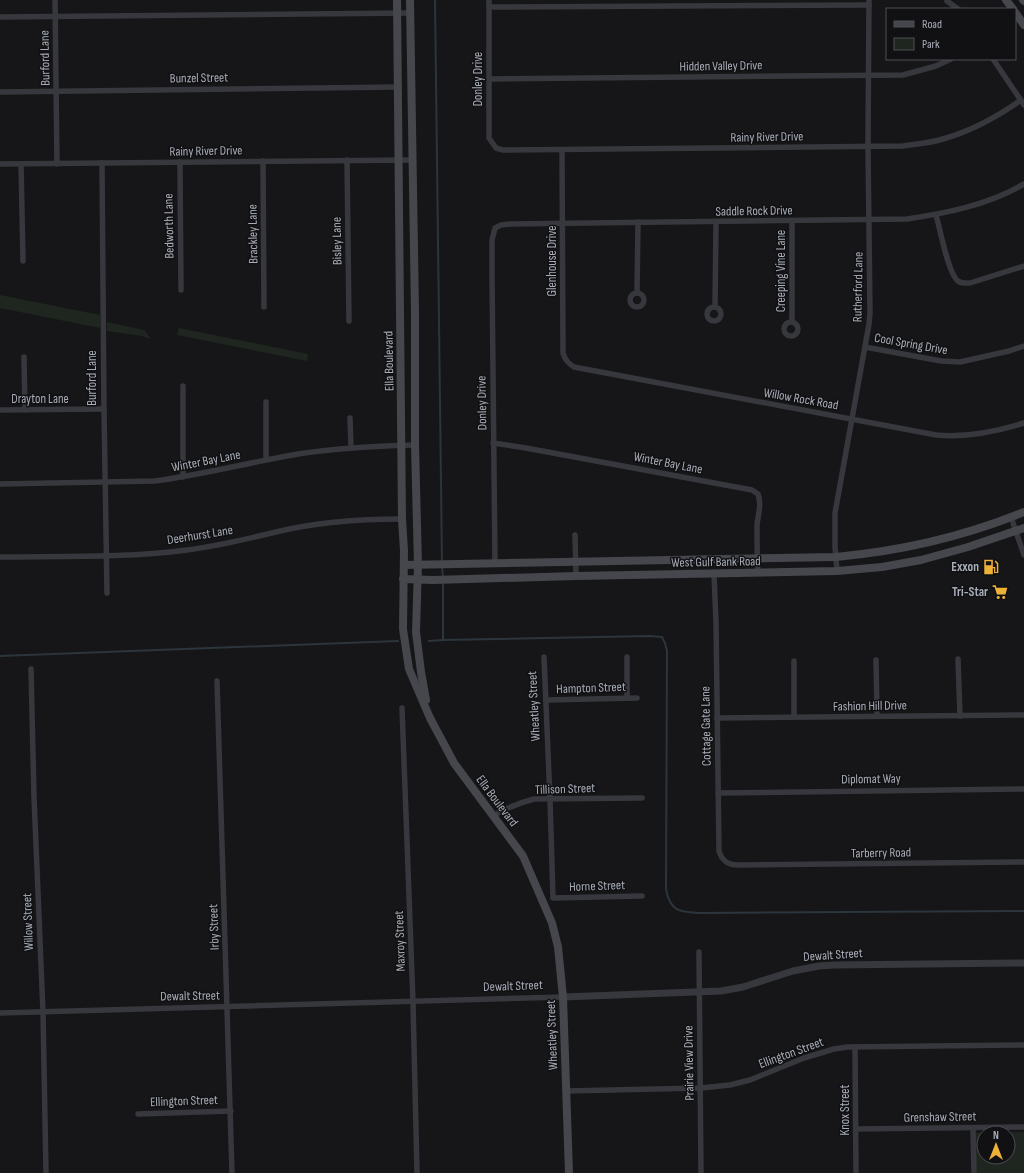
<svg xmlns="http://www.w3.org/2000/svg" width="1024" height="1173" font-family="'Sofia Sans Condensed',sans-serif">
<rect width="100%" height="100%" fill="#161618"/>
<g fill="#1e261f" fill-rule="evenodd">
<path d="M0,295L100,315V328L0,308Z"/>
<path d="M107,322L144,330L151,339L142,336L107,331Z"/>
<path d="M179,328L308,354L307,361L177,335Z"/>
<path d="M1024,1132V1173H975V1133ZM984,1133H1008V1157H984Z"/>
</g>
<g fill="none" stroke-linecap="round" stroke-linejoin="round">
<g stroke="#2c353c" stroke-width="2">
<path d="M435,0L442,563"/>
<path d="M442,567L443,577"/>
<path d="M443,581V640L650,636L662,637L665,643L667,651L666,889C670,912 680,912 701,913L1024,911"/>
<path d="M429,641L443,640"/>
<path d="M0,656L398,641"/>
</g>
<g stroke="#37383d" stroke-width="5.5">
<path d="M55,0L57,164"/>
<path d="M489,0V138L496,148L503,150L903,146C916,144 930,143 943,139C971,131 997,117 1021,100"/>
<path d="M947,1L958,9"/>
<path d="M489,7L869,5"/>
<path d="M0,17L410,13"/>
<path d="M993,59L1024,105"/>
<path d="M489,79L903,75L936,66L951,59"/>
<path d="M0,92L397,87"/>
<path d="M562,150L563,353C565,360 568,363 574,367L936,435C966,438 995,432 1024,423"/>
<path d="M347,160L349,321"/>
<path d="M263,161L264,307"/>
<path d="M180,162L181,290"/>
<path d="M102,163L104,409L107,593"/>
<path d="M0,164L412,160"/>
<path d="M21,164L23,261"/>
<path d="M936,215C940,228 948,274 958,281C962,284 966,283 970,283L1024,266"/>
<path d="M637,293L638,222"/>
<circle cx="637" cy="300" r="7"/>
<path d="M715,307L716,222"/>
<circle cx="714" cy="314" r="7"/>
<circle cx="791" cy="329" r="7"/>
<path d="M792,322V221"/>
<path d="M865,347L941,361L960,362L1009,351L1024,346"/>
<path d="M24,357L25,410"/>
<path d="M183,386V477"/>
<path d="M266,402V460"/>
<path d="M0,410L104,409"/>
<path d="M350,418L351,447"/>
<path d="M493,443L526,448L752,490L758,494C762,505 758,514 757,525C757,541 757,557 758,573"/>
<path d="M0,484L155,481C200,475 243,464 287,456C329,448 372,446 415,445"/>
<path d="M1011,517L1024,555"/>
<path d="M575,535L576,576"/>
<path d="M0,557C62,556 125,558 187,550C217,546 247,539 276,532C317,522 360,519 402,519"/>
<path d="M495,563L492,275V240L495,228L501,225L510,224L907,219C947,213 988,205 1024,184"/>
<path d="M837,571L835,547V513L869,324L870,313L868,147L869,0"/>
<path d="M714,574L716,622L719,851C722,861 728,865 738,865L1024,862"/>
<path d="M544,657L550,799L553,898L642,896"/>
<path d="M627,657V698"/>
<path d="M958,659L960,716"/>
<path d="M876,660L877,716"/>
<path d="M794,661V717"/>
<path d="M31,669L34,797L43,1012L46,1173"/>
<path d="M217,681L232,1173"/>
<path d="M546,700L637,698"/>
<path d="M402,708L413,1002L417,1173"/>
<path d="M717,718L1024,715"/>
<path d="M718,793L1024,789"/>
<path d="M493,816C506,808 519,803 534,799L642,798"/>
<path d="M699,952L701,1173"/>
<path d="M0,1013L563,997"/>
<path d="M855,1047L856,1173"/>
<path d="M566,1091L701,1088L730,1085L750,1080L804,1058L834,1049L847,1047L1024,1045"/>
<path d="M138,1114L231,1111"/>
<path d="M973,1128L974,1173"/>
<path d="M856,1129L1024,1127"/>
</g>
<path stroke="#37383d" stroke-width="7" d="M563,997L721,991L743,987L793,971L819,966L834,965L1024,963"/>
<g stroke="#45474d" stroke-width="8">
<path d="M397,0L402,519L404,551L403,629L409,669L430,718L454,763L523,856L552,923L558,947L563,997L569,1173"/>
<path d="M410,0L415,312V445L418,565L416,632L421,672L426,700"/>
<path d="M1006,0L1013,9"/>
<path d="M1023,0L1024,1"/>
<path d="M1015,12L1024,25"/>
<path d="M404,565L836,557C901,551 963,537 1024,512"/>
<path d="M403,579L433,580L576,576L837,571L882,567L921,560L968,547L1024,528"/>
</g>
</g>
<defs>
<symbol id="fuel-bare" viewBox="-9 -9 18 18"><path d="M-5.5-6h7V0h2V4h1.3V-2.5L3-4.5l.8-.8L6-3V5H2.5V1h-1V6h-7ZM-4.2-4.7v3.2H.2V-4.7Z" fill="#eeb138" stroke="#111113" stroke-width="2.5" paint-order="stroke"/></symbol>
<symbol id="supermarket-bare" viewBox="-9 -9 18 18"><path d="M-6-5.5h2.5l.6 2H6L4.5 2H-2.5L-4.4-4H-6ZM-1.5 3.2a1.3 1.3 0 1 0 .1 0ZM3 3.2a1.3 1.3 0 1 0 .1 0Z" fill="#eeb138" stroke="#111113" stroke-width="2.5" paint-order="stroke"/></symbol>
</defs>
<g fill-rule="evenodd">
<use href="#fuel-bare" x="980" y="556" width="22" height="22"/>
<use href="#supermarket-bare" x="989" y="581" width="22" height="22"/>
</g>
<g text-anchor="middle" dominant-baseline="central" stroke-width="3" stroke-linejoin="round" paint-order="stroke">
<g font-size="13" fill="#a8adb8" stroke="#111113">
<text transform="translate(45 58) rotate(-91)">Burford Lane</text>
<text transform="translate(721 66) rotate(-1)">Hidden Valley Drive</text>
<text transform="translate(199 78) rotate(-1)">Bunzel Street</text>
<text transform="translate(478 79) rotate(-90)">Donley Drive</text>
<text transform="translate(767 137) rotate(-1)">Rainy River Drive</text>
<text transform="translate(206 151) rotate(-1)">Rainy River Drive</text>
<text transform="translate(754 211) rotate(-1)">Saddle Rock Drive</text>
<text transform="translate(169 226) rotate(-91)">Bedworth Lane</text>
<text transform="translate(253 234) rotate(-91)">Brackley Lane</text>
<text transform="translate(337 241) rotate(-91)">Bisley Lane</text>
<text transform="translate(552 261) rotate(-90)">Glenhouse Drive</text>
<text transform="translate(781 271) rotate(-90)">Creeping Vine Lane</text>
<text transform="translate(858 287) rotate(-89)">Rutherford Lane</text>
<text transform="translate(911 344) rotate(10)">Cool Spring Drive</text>
<text transform="translate(389 361) rotate(-91)">Ella Boulevard</text>
<text transform="translate(92 378) rotate(-90)">Burford Lane</text>
<text x="40" y="399">Drayton Lane</text>
<text transform="translate(801 399) rotate(10)">Willow Rock Road</text>
<text transform="translate(482 403) rotate(-91)">Donley Drive</text>
<text transform="translate(206 461) rotate(-11)">Winter Bay Lane</text>
<text transform="translate(668 463) rotate(11)">Winter Bay Lane</text>
<text transform="translate(200 535) rotate(-9)">Deerhurst Lane</text>
<text transform="translate(716 562) rotate(-1)">West Gulf Bank Road</text>
<text transform="translate(591 688) rotate(-2)">Hampton Street</text>
<text transform="translate(534 706) rotate(-93)">Wheatley Street</text>
<text transform="translate(870 706) rotate(-1)">Fashion Hill Drive</text>
<text transform="translate(706 726) rotate(-91)">Cottage Gate Lane</text>
<text transform="translate(871 779) rotate(-1)">Diplomat Way</text>
<text transform="translate(565 789) rotate(-2)">Tillison Street</text>
<text transform="translate(497 801) rotate(53)">Ella Boulevard</text>
<text transform="translate(881 853) rotate(-1)">Tarberry Road</text>
<text transform="translate(597 886) rotate(-2)">Horne Street</text>
<text transform="translate(28 922) rotate(-92)">Willow Street</text>
<text transform="translate(214 927) rotate(-92)">Irby Street</text>
<text transform="translate(400 941) rotate(-92)">Maxroy Street</text>
<text transform="translate(833 955) rotate(-4)">Dewalt Street</text>
<text transform="translate(513 986) rotate(-2)">Dewalt Street</text>
<text transform="translate(190 996) rotate(-1)">Dewalt Street</text>
<text transform="translate(552 1035) rotate(-92)">Wheatley Street</text>
<text transform="translate(791 1053) rotate(-20)">Ellington Street</text>
<text transform="translate(689 1063) rotate(-91)">Prairie View Drive</text>
<text transform="translate(184 1101) rotate(-2)">Ellington Street</text>
<text transform="translate(845 1110) rotate(-90)">Knox Street</text>
<text transform="translate(940 1117) rotate(-1)">Grenshaw Street</text>
</g>
<g font-size="13" font-weight="bold" fill="#a8adb8" stroke="#111113" text-anchor="end">
<text x="979" y="567">Exxon</text>
<text x="988" y="592">Tri-Star</text>
</g>
</g>
<rect x="886" y="8" width="130" height="52" fill="#111113" stroke="#4d4f55"/>
<rect x="894" y="21" width="20" height="6" fill="#45474d" stroke="#4d4f55"/>
<text x="922" y="28" font-size="12" fill="#a8adb8">Road</text>
<rect x="894" y="38" width="20" height="12" fill="#1e261f" stroke="#4d4f55"/>
<text x="922" y="48" font-size="12" fill="#a8adb8">Park</text>
<g transform="translate(996 1145)"><circle r="19" fill="#111113" stroke="#4d4f55"/>
<path d="M0-3L7 15L0 10L-7 15Z" fill="#eeb138"/>
<text y="-6" font-size="11" font-weight="bold" text-anchor="middle" fill="#a8adb8">N</text>
</g>
</svg>
